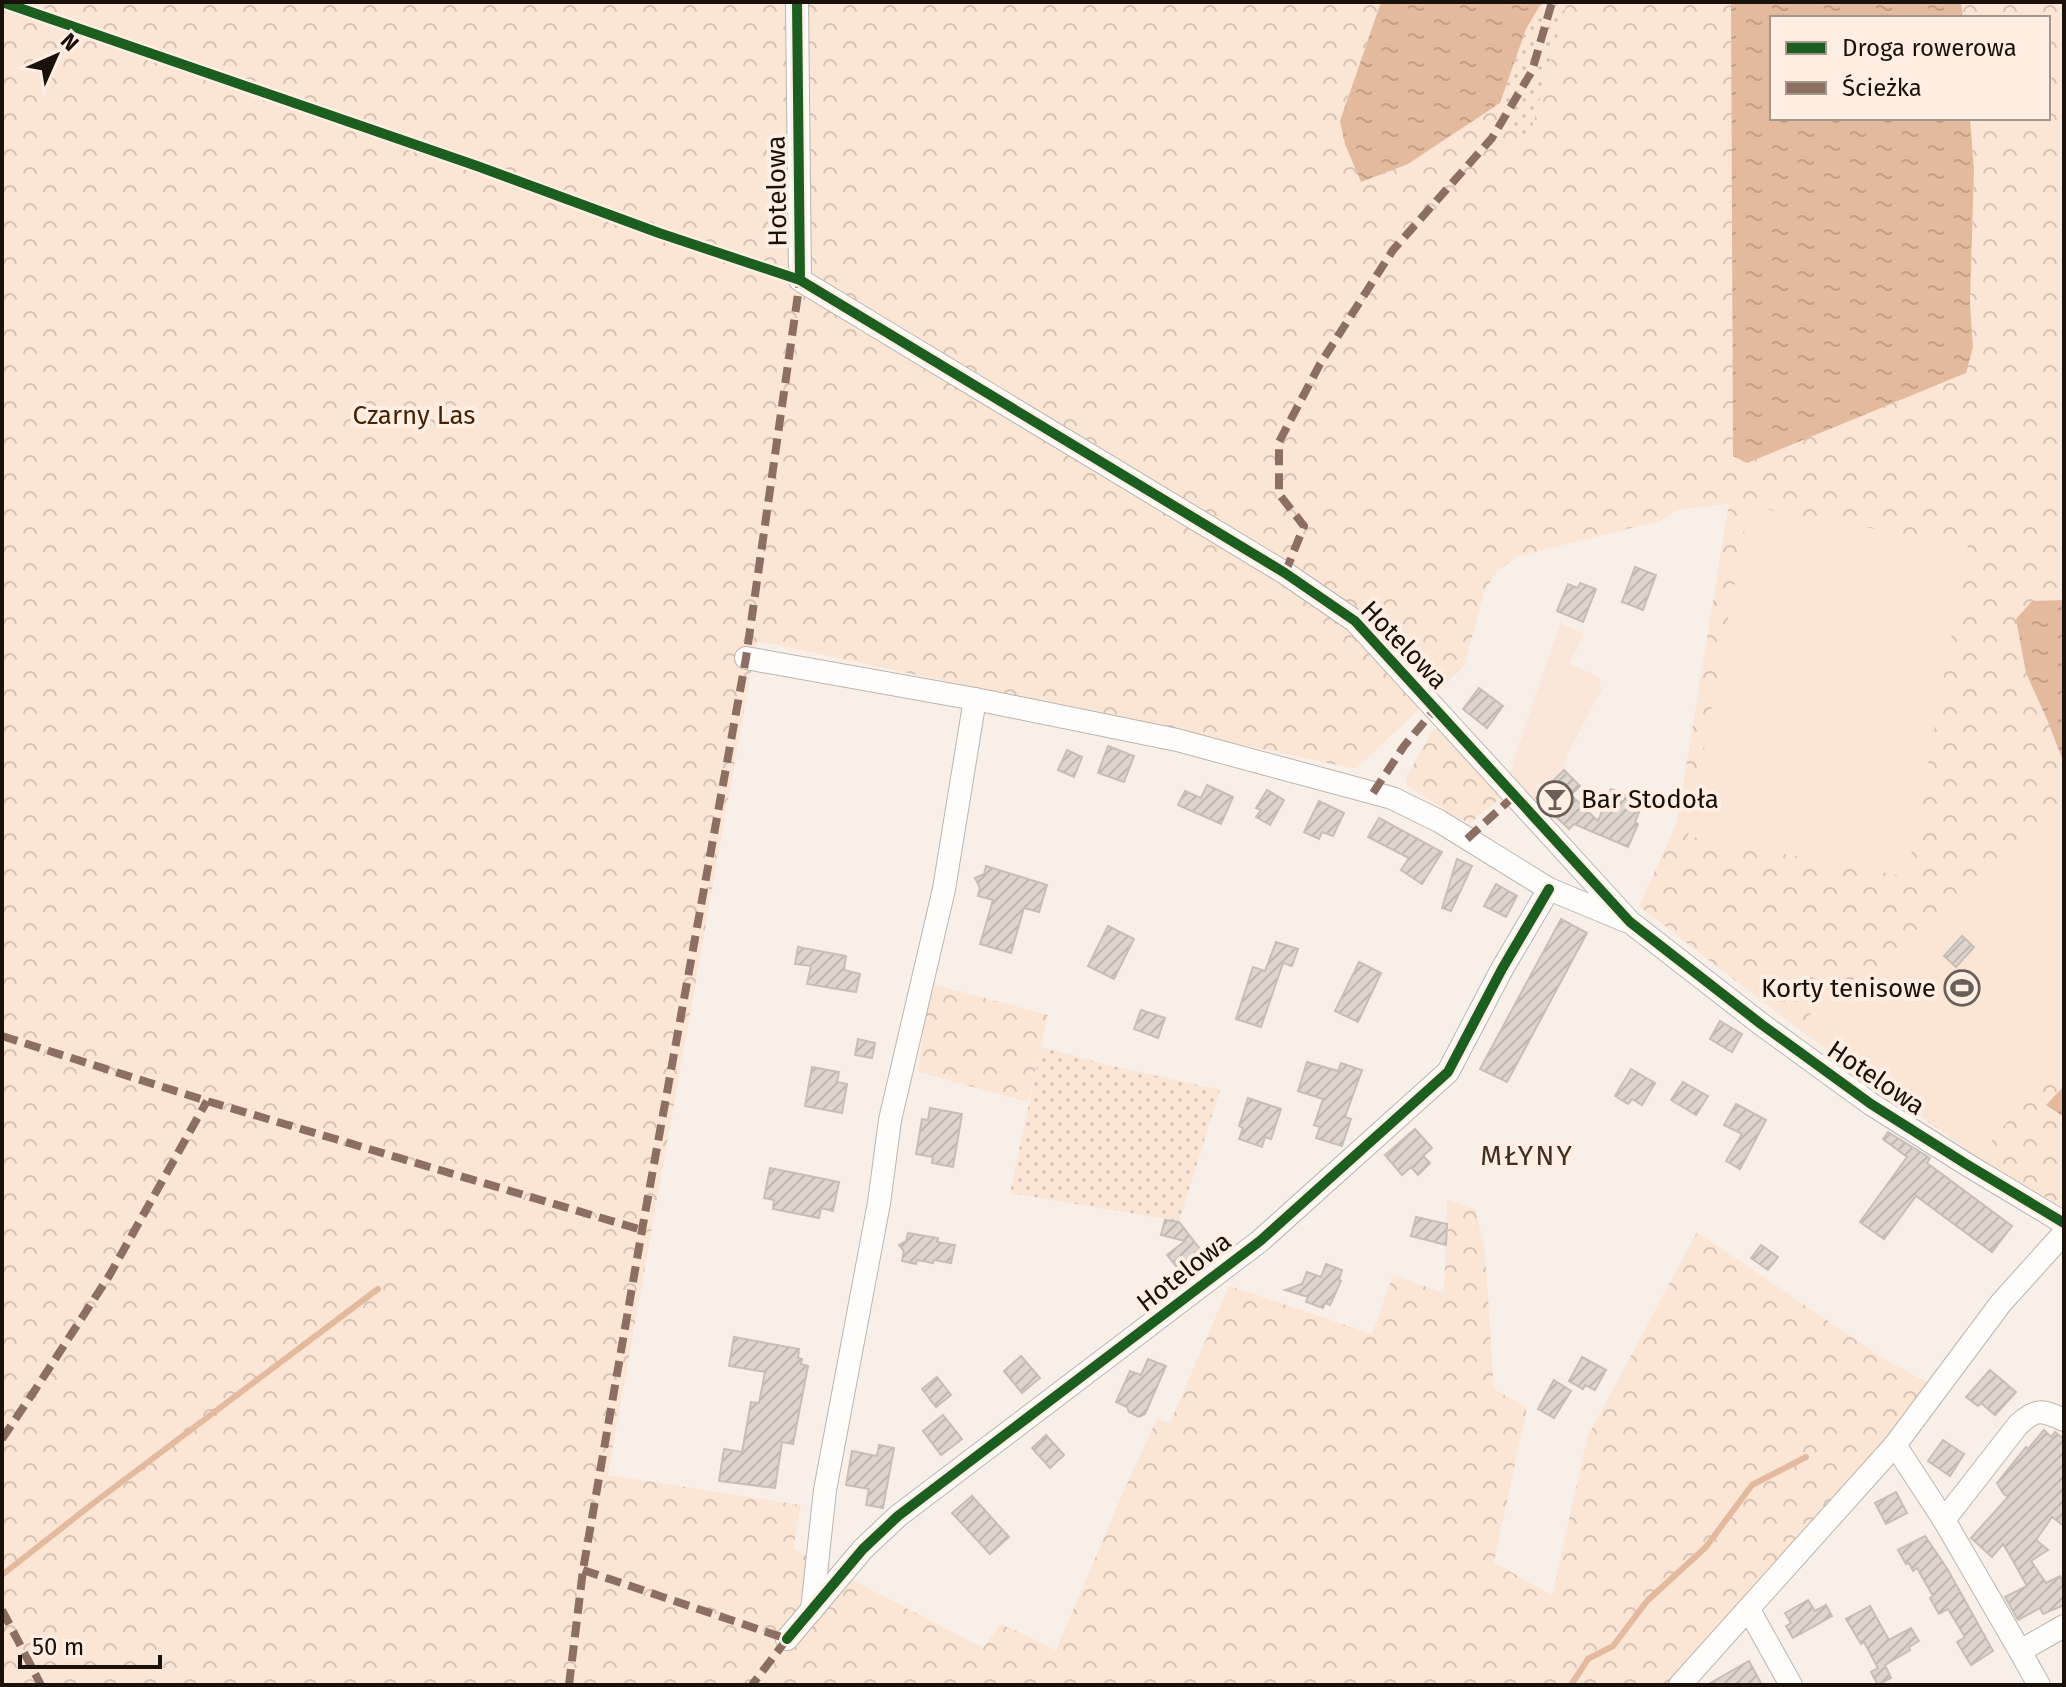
<svg xmlns="http://www.w3.org/2000/svg" width="2066" height="1687" font-family="'Fira Sans',sans-serif">
<defs>
<pattern id="grass-dots" width="8" height="8" patternUnits="userSpaceOnUse" patternTransform="scale(2)"><rect width="8" height="8" fill="#fbe5d5"/><path d="M2 2h.1M6 6h.1" fill="none" stroke="#d7c3b6" stroke-width="1.8" stroke-linecap="round"/></pattern>
<pattern id="forest-crowns" width="20" height="18" patternUnits="userSpaceOnUse" patternTransform="scale(2)"><rect width="20" height="18" fill="#fbe5d5"/><path d="M2 6a3 3 0 1 1 6 0M12 15a3 3 0 1 1 6 0" fill="none" stroke="#d7c3b6"/></pattern>
<pattern id="water-ripples" width="26" height="14" patternUnits="userSpaceOnUse" patternTransform="scale(2)"><rect width="26" height="14" fill="#e3ba9d"/><path d="M2 4q2-2 4 0t4 0M15 11q2-2 4 0t4 0" fill="none" stroke="#c29f86"/></pattern>
<pattern id="building-hatch" width="6" height="6" patternUnits="userSpaceOnUse" patternTransform="scale(2)"><rect width="6" height="6" fill="#ded5cf"/><path d="M-1 1l2-2M0 6l6-6M5 7l2-2" fill="none" stroke="#beb6b0"/></pattern>
</defs>
<rect width="100%" height="100%" fill="#f9efe9"/>
<path fill="#fbe7da" d="M1560,623L1584,634L1569,664L1598,676L1602,689L1567,755L1564,769L1580,786L1571,795L1587,811L1569,829L1554,815L1549,820L1508,777Z"/>
<g fill="url(#grass-dots)">
<path d="M1542,2H1567L1527,147L1500,103L1526,29Z"/>
<path d="M1041,1047L1104,1064L1220,1090L1179,1221L1010,1193Z"/>
</g>
<g fill="url(#forest-crowns)">
<path d="M2,2H1381L1340,121L1408,164L1500,103L1527,146L1567,2H1731L1733,455L1973,347L1970,303L1974,169L1970,118H2048V18H1962L1961,2H2064V1208L1977,1157L1792,1024L1639,906L1677,822L1729,503L1674,511L1663,520L1518,556L1499,570L1485,589L1464,666L1356,769L758,641L751,671L608,1475L801,1505L793,1549L983,1648L1001,1624L1056,1650L1125,1488L1157,1419L1170,1423L1229,1286L1372,1334L1393,1275L1444,1293L1447,1200L1475,1209L1485,1250L1494,1389L1527,1408L1494,1562L1552,1596L1587,1438L1697,1232L1884,1359L1928,1383L1886,1440L1667,1685H3Z"/>
<path d="M1440,728L1503,796L1469,824L1407,786L1406,778L1433,729Z"/>
<path d="M936,985L1048,1015L1028,1102L918,1072L929,986Z"/>
</g>
<g fill="#fbe5d5">
<path d="M1749,506L1968,546L1907,877L1688,836Z"/>
<path d="M2054,828L2064,836V1054L1978,1157L1799,1028L1837,982L1854,993L2022,834L2036,829Z"/>
</g>
<g fill="url(#water-ripples)">
<path d="M1381,2H1542L1526,29L1500,103L1408,164L1361,182L1345,144L1340,121Z"/>
<path d="M1731,2H1961L1963,18H1772V118H1970L1974,169L1970,303L1973,347L1966,373L1747,463L1733,456Z"/>
<path d="M2064,600V763L2046,717L2026,673L2016,619L2032,601Z"/>
<path d="M2064,1086V1117L2046,1105Z"/>
</g>
<g fill="none" stroke-linecap="round" stroke-linejoin="round">
<g stroke="#e3ba9d" stroke-width="6">
<path d="M2,1575L91,1505L378,1289"/>
<path d="M1571,1685L1588,1659L1613,1646L1647,1601L1706,1547L1752,1485L1806,1457"/>
</g>
</g>
<g fill="url(#building-hatch)" stroke="#c7beb8" stroke-width="2">
<path d="M1635,567L1656,575L1643,610L1622,602Z"/>
<path d="M1580,583L1596,589L1583,622L1557,611L1568,584L1578,588Z"/>
<path d="M1479,688L1503,706L1487,728L1463,709Z"/>
<path d="M1108,746L1134,756L1124,782L1098,773Z"/>
<path d="M1067,750L1082,757L1074,777L1058,770Z"/>
<path d="M1564,770L1580,786L1571,795L1598,821L1611,789L1643,802L1635,822L1638,824L1628,847L1574,824L1569,829L1554,815L1552,816L1536,798Z"/>
<path d="M1207,785L1233,797L1221,824L1178,805L1185,791L1201,798Z"/>
<path d="M1267,790L1284,800L1270,825L1256,817L1261,810L1256,808Z"/>
<path d="M1319,801L1344,813L1333,836L1322,832L1319,839L1304,832Z"/>
<path d="M1379,818L1442,852L1422,884L1401,870L1409,858L1368,837Z"/>
<path d="M1457,859L1472,866L1451,911L1442,908Z"/>
<path d="M986,866L1047,885L1039,912L1024,908L1011,953L980,944L993,900L978,896L980,888L975,878L984,874Z"/>
<path d="M1496,884L1517,896L1506,917L1484,906Z"/>
<path d="M1561,919L1587,933L1507,1082L1480,1069Z"/>
<path d="M1108,926L1134,939L1114,979L1088,966Z"/>
<path d="M1962,936L1974,947L1956,967L1944,956Z"/>
<path d="M1276,942L1298,949L1292,966L1283,963L1261,1027L1236,1019L1253,967L1265,971Z"/>
<path d="M798,947L846,956L844,970L860,974L856,992L807,984L811,966L795,964Z"/>
<path d="M1359,962L1381,973L1358,1022L1335,1011Z"/>
<path d="M1141,1010L1165,1018L1158,1038L1134,1029Z"/>
<path d="M1720,1021L1742,1034L1732,1052L1710,1039Z"/>
<path d="M858,1039L875,1043L872,1058L855,1055Z"/>
<path d="M1307,1062L1338,1071L1341,1063L1362,1070L1345,1117L1351,1119L1342,1146L1316,1138L1320,1127L1314,1125L1323,1099L1298,1091Z"/>
<path d="M812,1067L839,1072L837,1082L847,1084L842,1113L805,1106Z"/>
<path d="M1631,1069L1655,1083L1642,1105L1632,1099L1628,1104L1615,1096Z"/>
<path d="M1683,1082L1708,1096L1696,1115L1671,1100Z"/>
<path d="M1248,1098L1281,1109L1271,1139L1265,1137L1262,1147L1239,1139L1243,1128L1239,1126Z"/>
<path d="M1736,1104L1766,1120L1740,1169L1726,1161L1742,1134L1724,1125Z"/>
<path d="M930,1108L962,1114L953,1167L932,1163L933,1157L916,1154L922,1119L928,1120Z"/>
<path d="M1415,1129L1432,1148L1423,1156L1430,1163L1418,1175L1411,1167L1402,1175L1385,1155Z"/>
<path d="M1888,1132L1930,1158L1927,1163L2012,1226L1992,1252L1916,1196L1884,1239L1860,1222L1907,1157L1883,1139Z"/>
<path d="M770,1168L839,1182L833,1211L821,1208L819,1218L773,1209L774,1200L764,1198Z"/>
<path d="M1416,1217L1447,1224L1446,1245L1411,1236Z"/>
<path d="M1165,1220L1179,1222L1207,1258L1184,1276L1167,1255L1185,1241L1161,1235Z"/>
<path d="M908,1233L938,1238L937,1242L955,1245L951,1263L934,1260L933,1263L917,1260L916,1264L902,1261L904,1251L899,1245L906,1241Z"/>
<path d="M1761,1245L1778,1257L1768,1270L1751,1258Z"/>
<path d="M1326,1264L1342,1270L1339,1280L1341,1281L1330,1305L1325,1303L1323,1308L1306,1302L1308,1297L1285,1290L1302,1284L1307,1272L1321,1277Z"/>
<path d="M734,1337L799,1349L798,1358L802,1359L801,1364L808,1366L793,1444L782,1442L775,1488L719,1481L724,1449L742,1452L751,1402L759,1403L765,1372L729,1366Z"/>
<path d="M1021,1356L1040,1378L1022,1393L1004,1371Z"/>
<path d="M1582,1357L1606,1370L1595,1390L1585,1385L1583,1389L1569,1381Z"/>
<path d="M1148,1359L1166,1366L1145,1414L1139,1417L1129,1412L1127,1407L1116,1402L1130,1371L1141,1375Z"/>
<path d="M1990,1370L2016,1392L1995,1415L1981,1403L1978,1406L1966,1397Z"/>
<path d="M937,1377L951,1395L936,1407L922,1389Z"/>
<path d="M1554,1380L1571,1391L1554,1418L1538,1409Z"/>
<path d="M943,1415L962,1439L941,1455L923,1431Z"/>
<path d="M2044,1430L2051,1437L2055,1432L2064,1439V1526L2052,1517L2036,1540L2048,1550L2031,1561L2046,1583L2060,1576L2064,1584V1605L2043,1614L2040,1608L2018,1620L2005,1597L2027,1586L2012,1559L2003,1544L1992,1557L1971,1538L2008,1497L2003,1493L1997,1483L2026,1447L2028,1449Z"/>
<path d="M1046,1435L1064,1455L1050,1468L1032,1448Z"/>
<path d="M1943,1440L1964,1454L1950,1476L1928,1461Z"/>
<path d="M879,1445L894,1448L883,1508L866,1505L869,1489L846,1485L852,1451L877,1456Z"/>
<path d="M1896,1492L1907,1513L1886,1524L1875,1503Z"/>
<path d="M972,1496L1009,1537L990,1554L952,1513Z"/>
<path d="M1925,1536L1948,1570L1993,1651L1971,1665L1957,1642L1965,1637L1948,1609L1939,1614L1930,1598L1933,1596L1917,1568L1913,1571L1909,1563L1906,1564L1898,1550Z"/>
<path d="M1808,1600L1815,1611L1826,1605L1832,1616L1793,1638L1786,1626L1791,1623L1785,1613Z"/>
<path d="M1870,1606L1889,1640L1911,1628L1919,1641L1909,1647L1910,1650L1885,1665L1891,1678L1878,1685L1871,1672L1878,1668L1864,1642L1861,1644L1846,1619Z"/>
<path d="M1749,1661L1762,1685H1707Z"/>
</g>
<g fill="none" stroke-linecap="round" stroke-linejoin="round">
<defs>
<g id="minor">
<path d="M797,2L800,280L1285,573L1355,621L1630,922L1761,1024L1871,1104L1966,1164L2064,1223"/>
<path d="M746,658L975,699L1177,740L1392,798L1439,821L1549,889L1626,921"/>
<path d="M1895,1445L2001,1303L2064,1233"/>
<path d="M1944,1520L2018,1425C2036,1408 2042,1410 2064,1420"/>
<path d="M812,1610L825,1490L879,1203L890,1120L944,889L975,699"/>
<path d="M1749,1610L1791,1685"/>
<path d="M787,1639L863,1549L898,1516L1260,1241L1448,1072L1502,969L1549,889"/>
<path d="M2020,1651L2039,1685"/>
<path d="M1680,1685L1895,1445L1944,1520L2020,1651L2064,1626"/>
</g>
</defs>
<use href="#minor" stroke="#bcb4ae" stroke-width="24"/>
<use href="#minor" stroke="#fefdfc" stroke-width="22"/>
<g stroke="#8d6e63" stroke-width="8" stroke-dasharray="16 8" stroke-linecap="butt">
<path d="M1285,573L1304,526L1279,494V442L1320,364L1393,250L1492,138L1532,71L1552,2"/>
<path d="M1373,793L1404,746L1435,709"/>
<path d="M1467,839L1514,796"/>
<path d="M2,1036L207,1101L642,1230"/>
<path d="M2,1439L35,1390L109,1276L207,1101"/>
<path d="M583,1570L787,1639L752,1685"/>
<path d="M2,1610L41,1685"/>
<path d="M569,1685L583,1570L642,1230L746,658L800,280L795,279"/>
</g>
<defs>
<g id="cycleway">
<path d="M2,2L477,166L659,233L800,280L1285,573L1355,621L1630,922L1761,1024L1871,1104L1966,1164L2064,1223"/>
<path d="M797,2L800,280"/>
<path d="M787,1639L863,1549L898,1516L1260,1241L1448,1072L1502,969L1549,889"/>
</g>
</defs>
<use href="#cycleway" stroke="#ffeee3" stroke-width="15"/>
<use href="#cycleway" stroke="#1b5e20" stroke-width="10"/>
</g>
<defs>
<symbol id="bar-ring" viewBox="-11 -11 22 22"><circle r="9.5" fill="#ffeee3" stroke="#685f59" stroke-width="1.5"/><path d="M-6-5H6L.8 .8V4.5H3.5V6h-7V4.5H-.8V.8Z" fill="#685f59"/></symbol>
<symbol id="stadium-ring" viewBox="-11 -11 22 22"><circle r="9.5" fill="#ffeee3" stroke="#685f59" stroke-width="1.5"/><path d="M0-5a6.5 5 0 1 0 0 10a6.5 5 0 1 0 0-10ZM-3.5-1.8h7v3.6h-7Z" fill="#685f59"/></symbol>
</defs>
<g fill-rule="evenodd">
<use href="#bar-ring" x="1535" y="779" width="40" height="40"/>
<use href="#stadium-ring" x="1942" y="968" width="40" height="40"/>
</g>
<g text-anchor="middle" dominant-baseline="central" stroke-width="8" stroke-linejoin="round" paint-order="stroke">
<g font-size="26" fill="#1a110b" stroke="#ffeee3">
<text transform="translate(777 191) rotate(-91)">Hotelowa</text>
<text transform="translate(1404 645) rotate(46)">Hotelowa</text>
<text transform="translate(1876 1078) rotate(34)">Hotelowa</text>
<text transform="translate(1184 1272) rotate(-38)">Hotelowa</text>
</g>
<g font-size="26" fill="#452203" stroke="#ffeee3">
<text x="414" y="415">Czarny Las</text>
</g>
<g font-size="26" fill="#1a110b" stroke="#ffeee3" text-anchor="start">
<text x="1581" y="799">Bar Stodoła</text>
<text x="1936" y="988" text-anchor="end">Korty tenisowe</text>
</g>
<g font-size="28" letter-spacing="2" fill="#422d1e" stroke="#ffeee3">
<text x="1527" y="1155">MŁYNY</text>
</g>
</g>
<rect width="2066" height="1687" fill="none" stroke="#1a110b" stroke-width="8"/>
<rect x="1770" y="16" width="280" height="104" fill="#ffeee3" stroke="#a3968d" stroke-width="2"/>
<rect x="1786" y="42" width="40" height="12" fill="#1b5e20" stroke="#a3968d" stroke-width="2"/>
<text x="1842" y="56" font-size="24" fill="#1a110b">Droga rowerowa</text>
<rect x="1786" y="82" width="40" height="12" fill="#8d6e63" stroke="#a3968d" stroke-width="2"/>
<text x="1842" y="96" font-size="24" fill="#1a110b">Ścieżka</text>
<g transform="translate(56 56) rotate(45)" stroke="#ffeee3" stroke-width="6" paint-order="stroke">
<path d="M0-6L14 30L0 20L-14 30Z" fill="#1a110b"/>
<text y="-12" font-size="22" font-weight="bold" text-anchor="middle" fill="#1a110b">N</text>
</g>
<path d="M20 1655v12h140v-12" fill="none" stroke="#1a110b" stroke-width="4"/>
<text x="32" y="1655" font-size="24" fill="#1a110b" stroke="#ffeee3" stroke-width="6" paint-order="stroke">50 m</text>
</svg>
